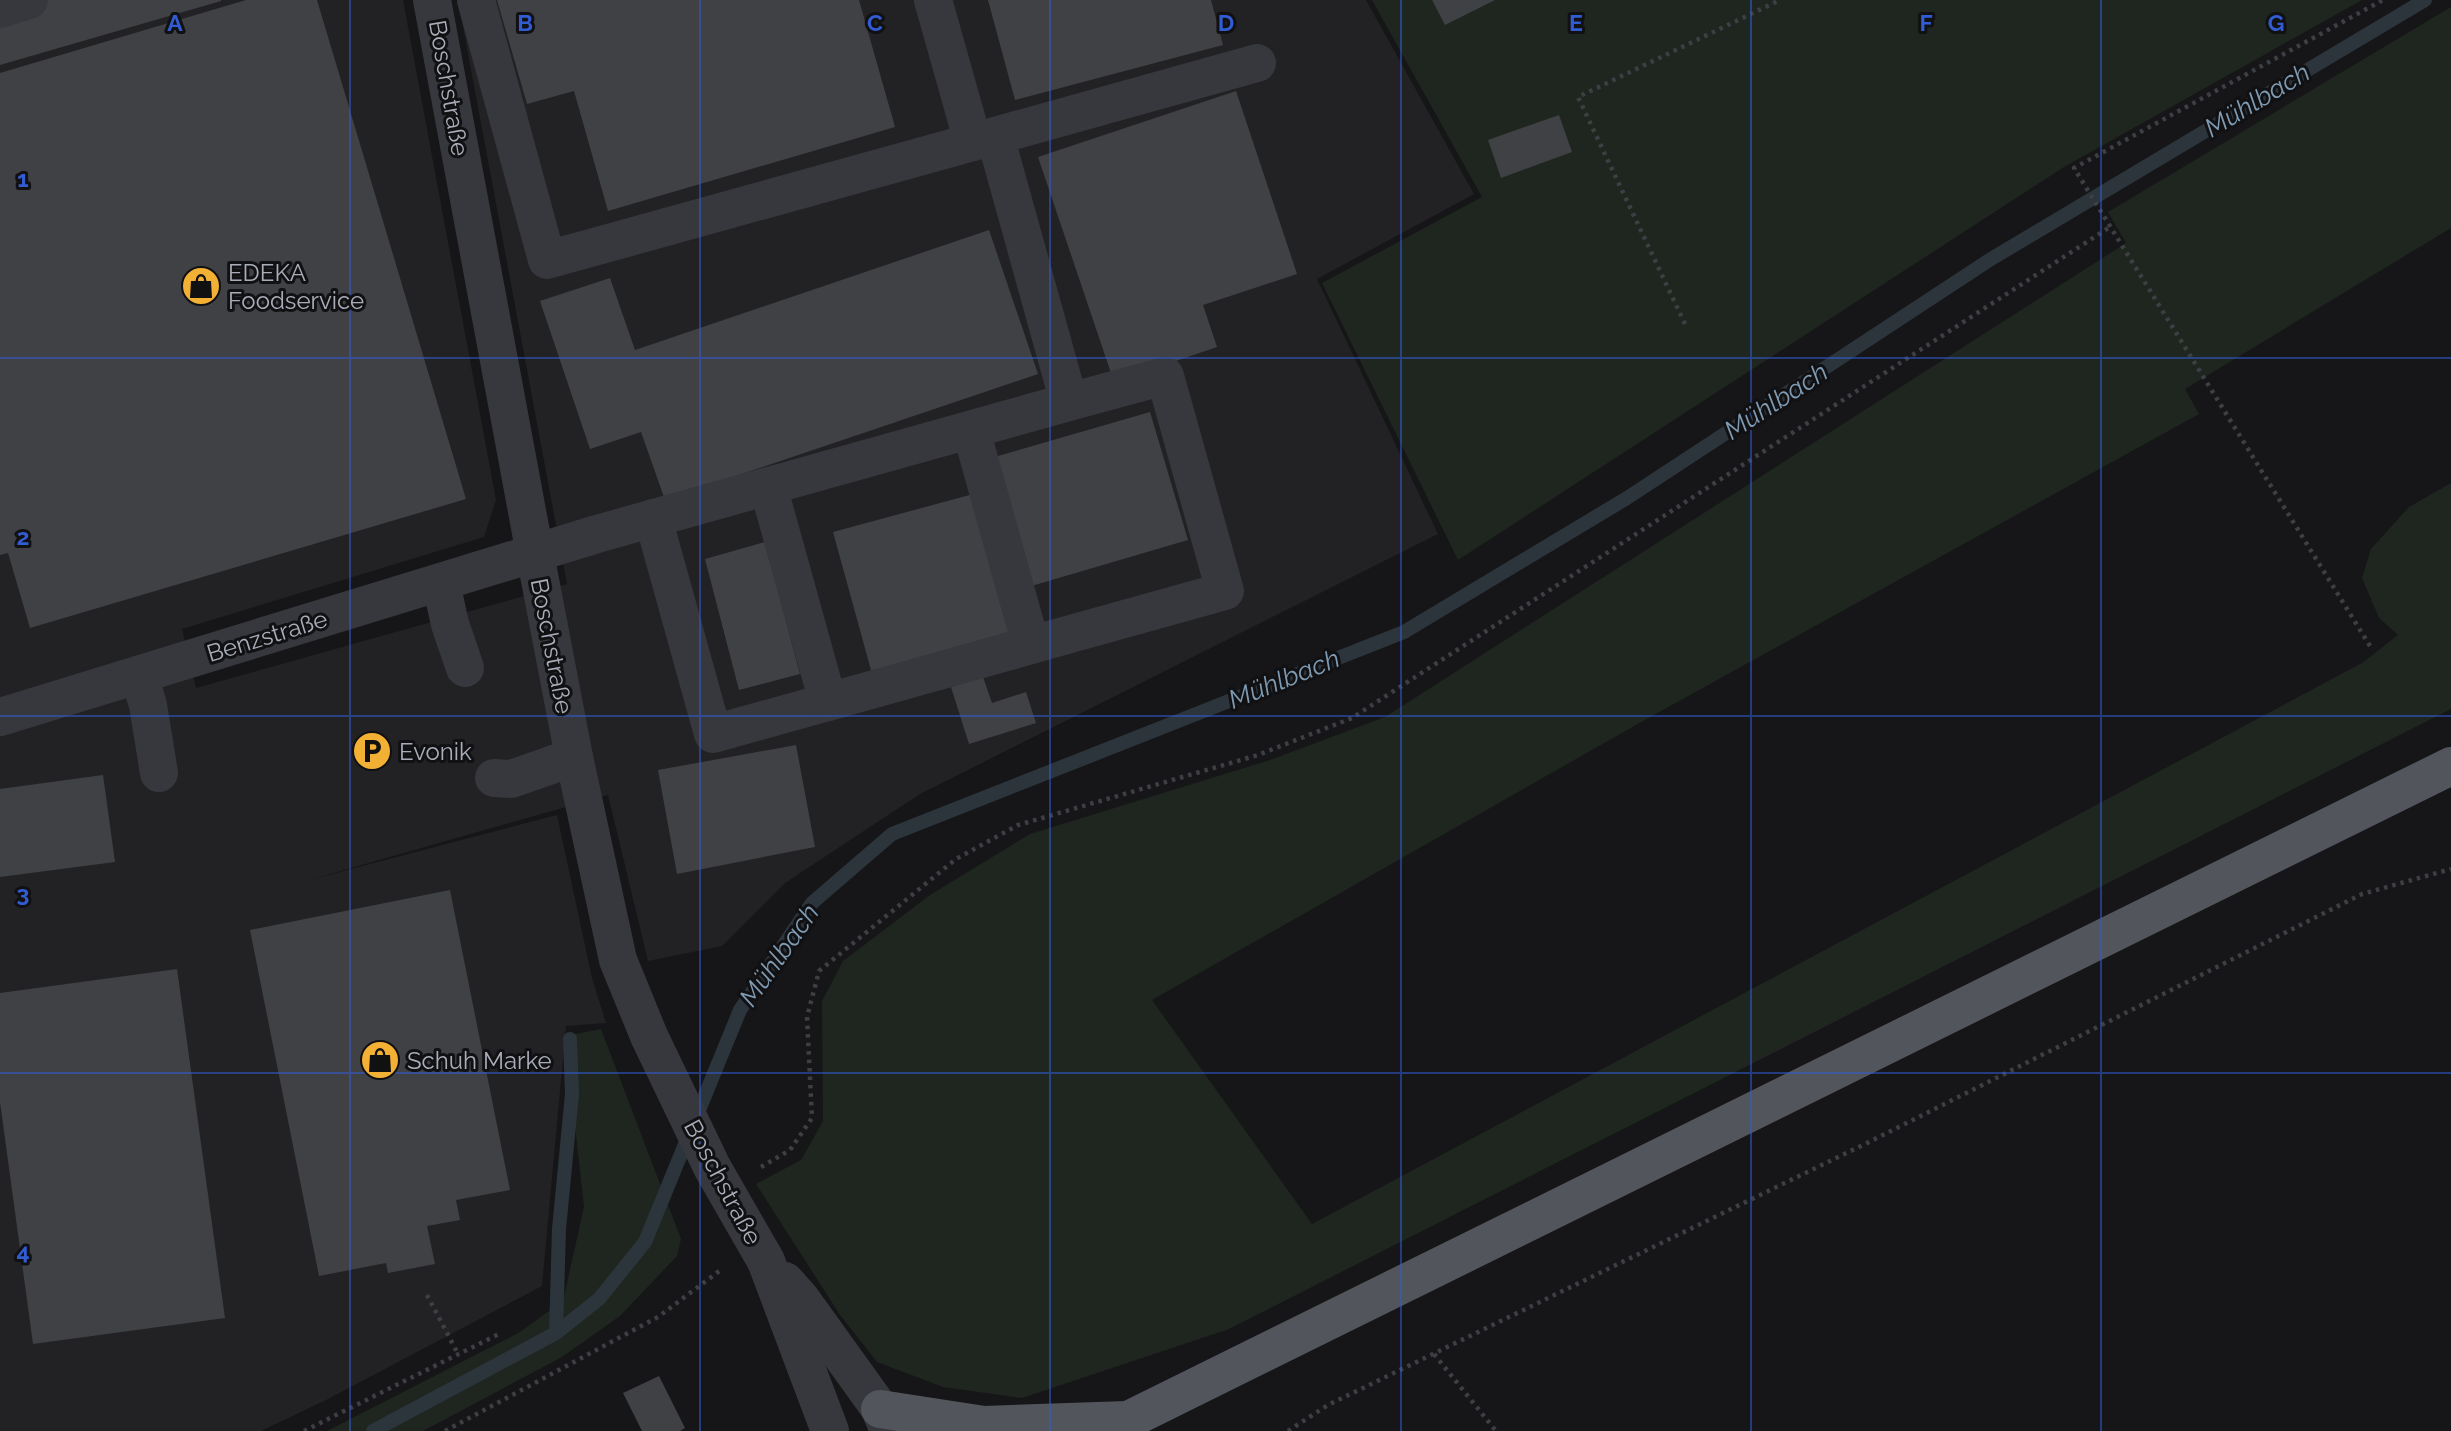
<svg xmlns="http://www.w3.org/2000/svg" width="2451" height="1431" font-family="Raleway,sans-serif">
<rect width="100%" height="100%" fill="#161618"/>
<path fill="#222225" d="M0,0H403L496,500L484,537L182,629L196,688L567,584L458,0H1366L1474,194L1317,279L1438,534L920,794L785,883L722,946L648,961L608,795L309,880L557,815L592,978L606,1023L566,1026L542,1286L326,1400L261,1431H0Z"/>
<g fill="#1e261f">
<path d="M1372,0H2362L2064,167L1458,560L1322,283L1482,197Z"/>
<path d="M2451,7V228L2185,389L2199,414L1643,721L1152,1000L1312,1224L2362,663L2398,635L2379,618L2362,578L2371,549L2409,507L2451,483V709L1229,1329L1022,1398L943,1387L877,1362L840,1315L756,1184L801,1160L823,1121L822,1001L843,961L930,895L1030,834L1270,760L1385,717L2126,243L2108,212Z"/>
<path d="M601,1029L681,1239L677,1256L620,1316L562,1357L423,1431H327L520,1332L563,1301L584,1207L565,1036Z"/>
</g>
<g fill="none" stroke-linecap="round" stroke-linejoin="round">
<g stroke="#2c353c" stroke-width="14">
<path d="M556,1333L559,1229L572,1094L570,1039"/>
<path d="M373,1431L556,1333L599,1299L645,1242L740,1010L812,903L892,834L1404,632L1627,498L1991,259L2425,0"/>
</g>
</g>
<g fill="#404145">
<path d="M0,0H221V1L0,65Z"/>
<path d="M246,0H317L466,499L30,628L8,553L0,555V73Z"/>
<path d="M497,0H859L895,127L608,211L574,91L527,104Z"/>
<path d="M988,0H1211L1223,45L1015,100Z"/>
<path d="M1432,0H1495L1445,25Z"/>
<path d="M1236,91L1297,274L1203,305L1217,347L1114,382L1038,157Z"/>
<path d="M1559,115L1572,152L1501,178L1488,140Z"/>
<path d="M989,230L1038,374L665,500L641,432L590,449L540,301L610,278L635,350Z"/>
<path d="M1150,412L1188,540L1028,587L991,458Z"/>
<path d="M977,493L1018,641L874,681L833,532Z"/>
<path d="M765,542L800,674L739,690L705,559Z"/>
<path d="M983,677L992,703L1026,692L1036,723L969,744L951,687Z"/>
<path d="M796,745L815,847L677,874L658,770Z"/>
<path d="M103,775L115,862L0,877V789Z"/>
<path d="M450,890L510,1190L456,1200L460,1220L427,1226L435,1264L388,1273L386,1263L319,1276L250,930Z"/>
<path d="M177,969L225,1318L33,1344L0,1102V993Z"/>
<path d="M659,1376L685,1428L680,1431H642L623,1393Z"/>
</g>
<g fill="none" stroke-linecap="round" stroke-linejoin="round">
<g stroke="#3d3f44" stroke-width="4.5" stroke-dasharray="3.5 5" stroke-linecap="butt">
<path d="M1685,324L1578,97L1780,0"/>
<path d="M2370,646L2074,168L2383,0"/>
<path d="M761,1167L790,1150L812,1118L807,1017L819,971L956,859L1018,825L1258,755L1352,718L2110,227"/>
<path d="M427,1295L458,1354"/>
<path d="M1434,1354L1496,1431"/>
<path d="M304,1431L501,1333"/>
<path d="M445,1431L658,1317L722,1269"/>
<path d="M1288,1431L1328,1405L1865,1144L2362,894L2451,869"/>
</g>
<g stroke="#37383d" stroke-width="38">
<path d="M432,0L535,554L574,757L618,960L649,1036L712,1167L766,1261L830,1431"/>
<path d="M476,0L547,260L973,142L933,0"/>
<path d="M0,9L29,0"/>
<path d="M995,136L1257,63"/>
<path d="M653,518L713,734L828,702L768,486"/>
<path d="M441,583L450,624L465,668"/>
<path d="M1031,645L1225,591L1165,376L1069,402"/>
<path d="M139,675L148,705L159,773"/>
<path d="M828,702L1031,645L971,430"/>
<path d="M0,717L597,534L1069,402L995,136L973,142"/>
<path d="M494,778L511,779L574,757"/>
<path d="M785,1281L801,1299L880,1409L889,1431"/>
</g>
<g stroke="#53555c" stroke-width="38">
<path d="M880,1409L984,1425L1127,1420"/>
<path d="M1106,1431L2451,766"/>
</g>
</g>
<path fill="none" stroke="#325cd3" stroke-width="2" stroke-opacity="0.55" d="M350,0V1431M700,0V1431M1050,0V1431M1401,0V1431M1751,0V1431M2101,0V1431M0,358H2451M0,716H2451M0,1073H2451"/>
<defs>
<symbol id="shop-disc" viewBox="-11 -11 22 22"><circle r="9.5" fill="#f2b134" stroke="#111113"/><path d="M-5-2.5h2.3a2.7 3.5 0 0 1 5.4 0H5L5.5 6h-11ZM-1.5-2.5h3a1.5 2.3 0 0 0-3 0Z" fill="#111"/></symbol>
<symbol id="parking-disc" viewBox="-11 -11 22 22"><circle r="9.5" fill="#f2b134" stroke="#111113"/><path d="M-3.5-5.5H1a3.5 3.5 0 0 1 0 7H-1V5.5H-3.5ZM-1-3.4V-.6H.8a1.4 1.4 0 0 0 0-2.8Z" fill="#111"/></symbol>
</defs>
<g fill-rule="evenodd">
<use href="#shop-disc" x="179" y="264" width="44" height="44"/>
<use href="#parking-disc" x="350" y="729" width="44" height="44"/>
<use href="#shop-disc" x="358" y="1038" width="44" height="44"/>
</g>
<g text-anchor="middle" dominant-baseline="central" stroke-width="6" stroke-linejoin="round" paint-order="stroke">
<g font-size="24" fill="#a8adb8" stroke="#111113">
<text transform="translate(449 88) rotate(80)">Boschstraße</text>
<text transform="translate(267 636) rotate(-17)">Benzstraße</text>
<text transform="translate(552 646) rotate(79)">Boschstraße</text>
<text transform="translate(723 1182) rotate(62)">Boschstraße</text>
</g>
<g font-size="24" fill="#a8adb8" stroke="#111113" text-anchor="start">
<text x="228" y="272">EDEKA<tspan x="228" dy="28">Foodservice</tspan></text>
<text x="399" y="751">Evonik</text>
<text x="407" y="1060">Schuh Marke</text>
</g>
<g font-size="26" font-style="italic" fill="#7f9bb3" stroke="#111113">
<text transform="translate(2257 100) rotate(-31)">Mühlbach</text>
<text transform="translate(1776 401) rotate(-33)">Mühlbach</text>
<text transform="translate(1284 679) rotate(-22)">Mühlbach</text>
<text transform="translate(779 955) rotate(-55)">Mühlbach</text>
</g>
</g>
<g font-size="23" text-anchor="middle" font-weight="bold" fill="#325cd3" stroke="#111113" stroke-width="6" stroke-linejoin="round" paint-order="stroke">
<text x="175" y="31">A</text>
<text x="525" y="31">B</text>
<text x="875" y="31">C</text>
<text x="1226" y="31">D</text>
<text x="1576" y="31">E</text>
<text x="1926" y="31">F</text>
<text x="2276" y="31">G</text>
<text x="23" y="187">1</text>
<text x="23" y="545">2</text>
<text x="23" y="902">3</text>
<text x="23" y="1260">4</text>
</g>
</svg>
